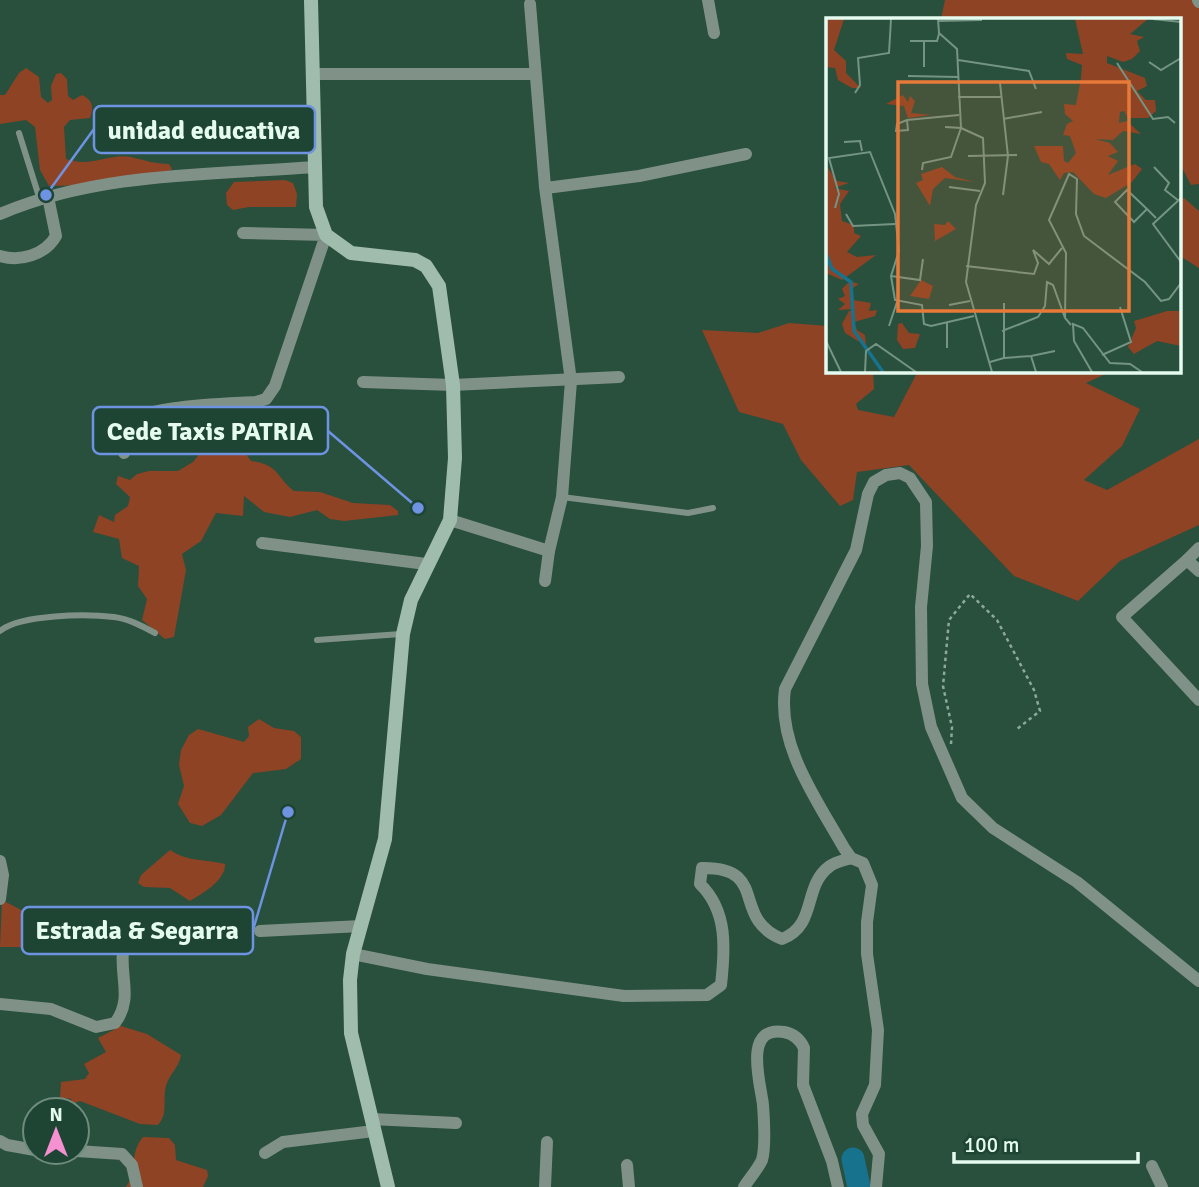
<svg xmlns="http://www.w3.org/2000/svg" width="1199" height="1187" font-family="Signika,sans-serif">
<rect width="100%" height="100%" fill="#294f3d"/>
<g fill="#8e4324">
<path d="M945,0H1199V184L1191,185L1180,164V19H941Z"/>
<path d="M26,68L39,77L41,97L48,103L52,100L51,86L56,74L61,73L67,79L68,96L73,100L82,95C93,100 94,108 90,118L70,120L64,127L66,159C92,168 109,153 131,157C144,160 155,164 169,164L172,169L168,172L85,185L49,186L40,170L35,127L26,120L0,124V95H5L19,73Z"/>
<path d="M285,180L293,183L297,194L296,207H249L233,210L227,205L226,193L234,182Z"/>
<path d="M1184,198L1199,211V268L1180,256V200Z"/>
<path d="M789,323L828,326V371H873L874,389L856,404L858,410L894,417L918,371H1112L1086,383L1140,409L1122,446L1084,480L1107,490L1199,439V525L1120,561L1078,601L1014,576L909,465L857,472L853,500L840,506L801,460L783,424L739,412L702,330L758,333Z"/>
<path d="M227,438L237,442L251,461C279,464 276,477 294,491L320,492L353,503L390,505L398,511V515L344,521L330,519L317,510L290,517L264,512L244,496L243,516L216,513L201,541L182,554L186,570L174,637L165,639L142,620L147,599L138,586L139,566L122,558L119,539L93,532L99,515L114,522L115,515L128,506L130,497L116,484L118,476L130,480L137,474L149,471H178L193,462L207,444Z"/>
<path d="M259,719L274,728L294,731L301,737V759L286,769L253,773L221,815L202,826L190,823L178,804L184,786L179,765L181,750L189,735L198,729L244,742L249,736L248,727Z"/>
<path d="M170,850C187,862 206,859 225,864C226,880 202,894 190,901L170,888L144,887L138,883L141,875Z"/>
<path d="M2,900L25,912L54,913L68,938L77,945V950L33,953L19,947H0Z"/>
<path d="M121,1026L147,1034L181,1055C179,1068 169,1074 166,1086C162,1101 169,1113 158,1125L140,1124L80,1101L61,1108L72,1099L60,1098L61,1082L85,1079L89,1073L84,1064L106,1052L98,1038Z"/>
<path d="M143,1137L169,1138L175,1145L176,1160L207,1170L208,1176L203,1187H126C139,1170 128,1155 143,1137Z"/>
</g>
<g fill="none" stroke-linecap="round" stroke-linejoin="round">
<path stroke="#17738d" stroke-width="23" d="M853,1159L859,1187"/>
<path stroke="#8caa9b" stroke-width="2.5" stroke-dasharray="3.5 3.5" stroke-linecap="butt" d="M951,744L952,727L943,686L949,620L970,594L997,620L1034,690L1040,711L1017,729"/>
<g stroke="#809288" stroke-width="6">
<path d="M19,133L40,200"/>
<path d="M562,497L688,513L713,508"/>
<path d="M0,631C21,614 87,614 114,617C129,619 142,626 155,633"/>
<path d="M317,640L401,634"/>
</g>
<g stroke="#809288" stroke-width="12">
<path d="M708,0L714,33"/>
<path d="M1198,0L1199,2"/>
<path d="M530,4L545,187L571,381L562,497L549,551L545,581"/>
<path d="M312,74H535"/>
<path d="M546,188L639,176L746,154"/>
<path d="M0,214C98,172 209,175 314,167"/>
<path d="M0,256C20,262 45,255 56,236L48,197"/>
<path d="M363,382L453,385L619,377"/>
<path d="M124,453C121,445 115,435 121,427C138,405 227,404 256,402L266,399L275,386L326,235L243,233"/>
<path d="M450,520L549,551"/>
<path d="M262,543L426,564"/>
<path d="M1187,560L1199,548"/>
<path d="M1199,571L1187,560L1122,617L1199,700"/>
<path d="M0,861L3,875L0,899"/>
<path d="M260,931L361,926"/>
<path d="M353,954L427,969L624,996L707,995L721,985C725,949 728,911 700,884L702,868C770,867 730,918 782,939C818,925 802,886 830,866C835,862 845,860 851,858"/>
<path d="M0,1004L51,1009L96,1027L115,1023C133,999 120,978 123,951C125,940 128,928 131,917"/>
<path d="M371,1119L456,1123"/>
<path d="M0,1141L7,1145L35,1150"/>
<path d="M77,1151L122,1154L132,1165L137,1187"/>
<path d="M265,1153L283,1142L374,1131"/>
<path d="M627,1165L629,1187"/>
<path d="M1152,1166L1162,1187"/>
<path d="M545,1187L547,1142"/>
<path d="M744,1187C749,1179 758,1169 762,1160C766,1146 764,1119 763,1105C761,1085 742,1025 784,1032C794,1034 800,1039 804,1048L803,1085L832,1161L838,1187"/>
<path d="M876,1187L879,1154L863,1125L862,1114L875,1085L878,1030L867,954V922L872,885L863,863L851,858L844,848C817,800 777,746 785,689L856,550L868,494L874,482L886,475L900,473L910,478L926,502L927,546L921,607L922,684L931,727L962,798L993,828L1077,882L1199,981"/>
</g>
<path stroke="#a0bcad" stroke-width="14" d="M311,0L316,207L326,235L351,253L415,260L426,266L439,286L453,385L455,458L450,520L411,600L403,634L385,839L353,954L350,980L351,1033L388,1187"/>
</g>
<g transform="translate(826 18)">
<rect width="355" height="355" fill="#294f3d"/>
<path d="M0,1H18L8,32L20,43V55L35,70H26L12,62L9,50L0,49ZM249,1H322L304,16L318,19L311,23L314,33L306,41L297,44L281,38V45L319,60L321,68L311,73L320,82H329L330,93L322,100H302L298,93L294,94L293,105L301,103L315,116L297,113L287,122L269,121L284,125L292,134L282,138L292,143L282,157L309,146L316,151L306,164L280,180L268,176L247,154L238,155L234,162L223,146L215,144L208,128H237L238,143L242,145L250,135L244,118L237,117L241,106L247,103L239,96L238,86L250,87L255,60L256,47L241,41L240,35L257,36ZM77,77L82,84L84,78L89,83L85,95L105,97L82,100L78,88L60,86ZM0,147L11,163L23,165L8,170L23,173L14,186L16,203L28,207V215L35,218L21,234L31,239L50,237L16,262L0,255ZM116,149L129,159L149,164L119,160L107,171L104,188L90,165L97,162L95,156ZM122,203L130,211L109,223L108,206L119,207ZM95,262L107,268L103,281L84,278ZM24,263L33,266L24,272L27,282L45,285L43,293L51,292L49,298L28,304L31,312L39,317L40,328L19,315L16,306L23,293L30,291L12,292L19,286L12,281L19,278L16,271ZM341,293H355V328L331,323L308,336L302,329L310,310L308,303ZM76,305L83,315L94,316L89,330L77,331L71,322L72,306Z" fill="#8e4324"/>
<path fill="none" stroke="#17738d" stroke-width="3.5" d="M0,236L6,251L25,264L28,313L57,354"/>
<path fill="none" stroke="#749484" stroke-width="2" d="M112,1L113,15L131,31L135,110L157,120L159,165L150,187L140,264L166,354M327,1L355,4M112,3L156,2M84,23H111L113,16M132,42L203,53L210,71M323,44L335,52L355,40M291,45L327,101L342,99L349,105M98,49V23M82,58L132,59M174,65L182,138L177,177M29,75L34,67L32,40L63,35L65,1M132,79H175M177,101L216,94M81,102L82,112L70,113L71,106L81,102L133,97M18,124L34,123L36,133M142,138L191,137M328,149L343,165L339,172L353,183M96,152L97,145L125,139L135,110L119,109M123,169L154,173M355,180L327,206L355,244M9,190L13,176L3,140L44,134L69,196L73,233L65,258L69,282L96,287L98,306L105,308L148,298M321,191L308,204L289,184L301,172L321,191L330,200M20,196L27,208L69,206M140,248L208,256L212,245L207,232L223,246L236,230M65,258L94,262L97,241M123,287L144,283M121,305V330M245,307L239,300L240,235L223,202L243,156L251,161L250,196L258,218L319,264L335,283L343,281L355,265M63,308L71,284M176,313L212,299L219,288L221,264L227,267L239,300M0,323L15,354M276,337L305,324L294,289M205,338L229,333M178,340L205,338L210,354M164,344L178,340V285M39,354L40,333L50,326L90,354M266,354L248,323L247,306L257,310L284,345L304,346L316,354"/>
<path fill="#e77939" fill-opacity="0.15" stroke="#e77939" stroke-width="3.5" d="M72,64H303V293H72Z"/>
<rect width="355" height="355" fill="none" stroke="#e5fbef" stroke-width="3.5"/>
</g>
<path fill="none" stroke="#6d93e1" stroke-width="2.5" d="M46 195L94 129M418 508L328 431M288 812L253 930"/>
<g fill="#6d93e1" stroke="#1e4433" stroke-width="2.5">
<circle cx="46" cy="195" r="7"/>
<circle cx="418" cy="508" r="7"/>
<circle cx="288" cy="812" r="7"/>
</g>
<g fill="#1e4433" stroke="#6d93e1" stroke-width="2.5">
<rect x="94" y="106" width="221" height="47" rx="7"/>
<rect x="93" y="407" width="235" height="47" rx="7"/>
<rect x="22" y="907" width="231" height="47" rx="7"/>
</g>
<g font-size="26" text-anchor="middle" font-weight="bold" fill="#e5fbef">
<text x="204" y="139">unidad educativa</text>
<text x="210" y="440">Cede Taxis PATRIA</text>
<text x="137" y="939">Estrada &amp; Segarra</text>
</g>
<g transform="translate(56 1131)"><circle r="33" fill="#1e4433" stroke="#6e8d7e" stroke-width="2"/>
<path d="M0-5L12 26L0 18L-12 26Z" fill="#f590d1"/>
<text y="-10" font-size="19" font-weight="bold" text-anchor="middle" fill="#e5fbef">N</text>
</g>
<path d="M954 1152v10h184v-10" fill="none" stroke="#e5fbef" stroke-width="3.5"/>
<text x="964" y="1152" font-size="21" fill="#e5fbef" stroke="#1e4433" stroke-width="5" paint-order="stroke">100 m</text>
</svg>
